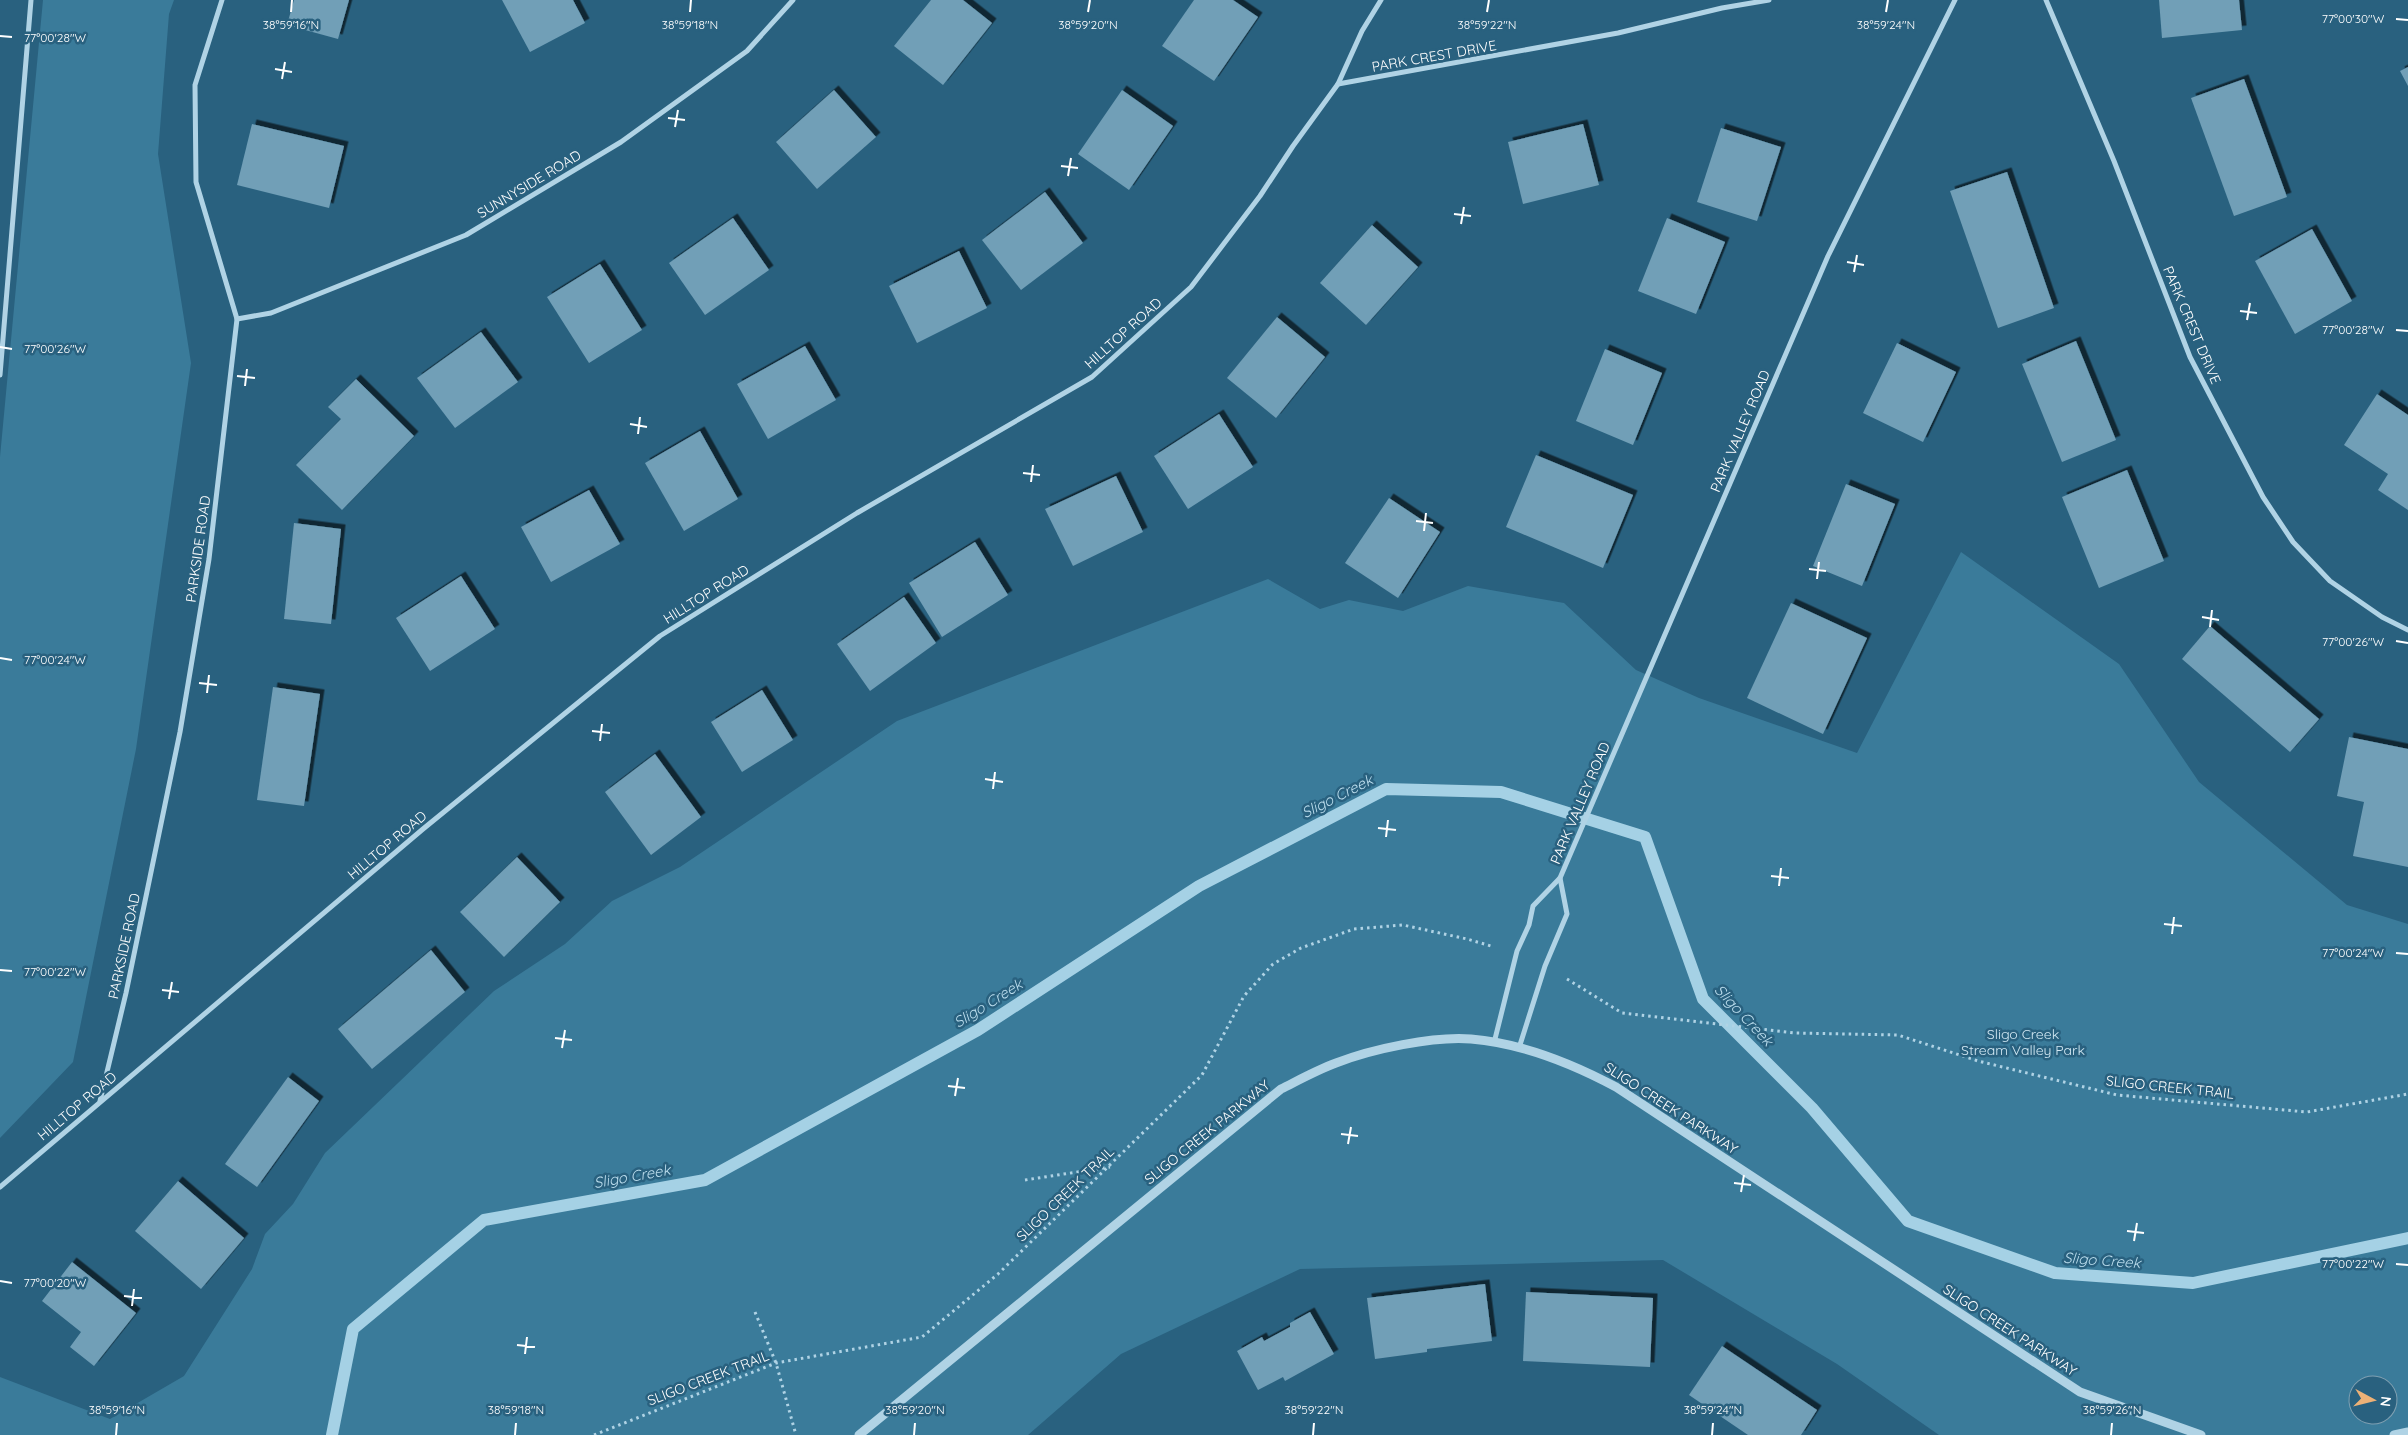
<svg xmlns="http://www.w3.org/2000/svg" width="2408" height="1435" font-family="Quicksand,sans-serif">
<defs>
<filter id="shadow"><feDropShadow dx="4.5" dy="-4.5" stdDeviation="0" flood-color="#0009"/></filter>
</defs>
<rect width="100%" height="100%" fill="#29617f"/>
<g fill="#3a7b9a" fill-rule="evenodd">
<path d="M43,0H174L169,14L158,154L191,363L136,749L73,1062L0,1138V457Z"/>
<path d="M1961,552L2119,664L2199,782L2347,905L2408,924V1435H1939L1837,1364L1663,1260L1300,1269L1121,1354L1028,1435H0V1377L110,1419L184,1376L252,1269L265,1234L293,1204L325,1153L494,991L565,944L612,901L680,867L897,721L1268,579L1320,609L1349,600L1403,611L1468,586L1564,603L1636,670L1699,698L1857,753ZM2358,1385H2388V1415H2358Z"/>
</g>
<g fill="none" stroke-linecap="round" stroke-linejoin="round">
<path stroke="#a5d1e5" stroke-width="12" d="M332,1435L353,1329L484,1220L705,1180L978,1030L1199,886L1386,789L1501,792L1645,837L1703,999L1812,1108L1908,1221L2055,1273L2193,1283L2408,1238"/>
</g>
<g fill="#719fb7" filter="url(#shadow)">
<path d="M294,0H349L338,39L287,25Z"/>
<path d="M502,0H573L585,23L530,52Z"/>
<path d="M931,0H963L992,23L943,85L894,46Z"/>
<path d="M1194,0H1233L1258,17L1214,81L1162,46Z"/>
<path d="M2159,0H2239L2242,30L2162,38Z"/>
<path d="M2408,67V86L2400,71Z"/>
<path d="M2244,79L2287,197L2234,216L2191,98Z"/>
<path d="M834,90L876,137L817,189L776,142Z"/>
<path d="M1122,90L1173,126L1129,190L1078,154Z"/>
<path d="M252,124L344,146L329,208L237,185Z"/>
<path d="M1583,124L1599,185L1523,204L1508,142Z"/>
<path d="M1721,128L1781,147L1757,221L1697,202Z"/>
<path d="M2007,172L2054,308L1998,328L1950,191Z"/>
<path d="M1045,192L1083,243L1021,290L982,240Z"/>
<path d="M733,218L769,270L705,315L669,263Z"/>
<path d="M1667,218L1725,242L1696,314L1638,291Z"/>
<path d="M1372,225L1418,267L1366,325L1320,283Z"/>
<path d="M2312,229L2352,301L2295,334L2255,261Z"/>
<path d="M959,251L987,308L917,343L889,286Z"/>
<path d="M600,264L642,330L589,363L547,297Z"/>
<path d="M1277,317L1325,357L1276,418L1227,378Z"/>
<path d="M481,332L518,382L455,428L417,378Z"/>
<path d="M2076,341L2116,440L2062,462L2022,364Z"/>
<path d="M1897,343L1956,372L1923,442L1863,413Z"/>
<path d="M805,346L836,400L768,439L737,384Z"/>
<path d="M1605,349L1662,373L1633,445L1576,421Z"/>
<path d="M356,379L414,436L342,510L296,465L341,419L328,407Z"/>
<path d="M2377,394L2408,415V510L2378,490L2388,474L2344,445Z"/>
<path d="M1219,414L1253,467L1188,509L1154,456Z"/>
<path d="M700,431L738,499L684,531L645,463Z"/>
<path d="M1536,455L1633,495L1603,568L1506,527Z"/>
<path d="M2127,470L2164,561L2099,588L2062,497Z"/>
<path d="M1116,476L1143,532L1073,566L1045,509Z"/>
<path d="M1846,484L1895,504L1862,586L1813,566Z"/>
<path d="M589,490L620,544L551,582L521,527Z"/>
<path d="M1389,498L1440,532L1398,598L1345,563Z"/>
<path d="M294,523L341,529L331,624L284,619Z"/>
<path d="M975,542L1008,595L942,637L909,583Z"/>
<path d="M461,576L495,629L430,671L396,618Z"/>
<path d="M904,597L936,643L870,691L837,644Z"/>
<path d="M1791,603L1867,638L1823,734L1747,698Z"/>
<path d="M2210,626L2319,719L2290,752L2182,659Z"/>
<path d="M273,687L320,694L304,806L257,800Z"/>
<path d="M762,690L793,740L742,772L711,722Z"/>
<path d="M2349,737L2408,749V867L2353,856L2364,802L2337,796Z"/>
<path d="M655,754L701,817L651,855L605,792Z"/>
<path d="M517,857L560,902L504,957L460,912Z"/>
<path d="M431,950L465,992L372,1069L338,1029Z"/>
<path d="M288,1077L319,1101L257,1187L225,1164Z"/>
<path d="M178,1181L244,1238L201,1289L135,1231Z"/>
<path d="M72,1262L136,1313L94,1366L70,1347L81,1332L42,1301Z"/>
<path d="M1485,1284L1492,1341L1427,1349V1352L1375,1359L1367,1298Z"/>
<path d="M1526,1292L1653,1298L1650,1367L1523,1361Z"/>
<path d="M1310,1312L1334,1354L1285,1381L1283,1377L1258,1390L1237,1351L1262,1337L1264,1341L1290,1327V1323Z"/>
<path d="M1722,1346L1817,1410L1801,1435H1748L1689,1395Z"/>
</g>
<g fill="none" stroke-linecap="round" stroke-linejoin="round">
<g stroke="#b0d3e5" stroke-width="3" stroke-dasharray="2.5 4" stroke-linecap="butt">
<path d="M1567,979L1622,1013L1795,1033L1898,1035L1978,1061L2117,1095L2307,1112L2408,1094"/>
<path d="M1025,1180L1110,1167"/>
<path d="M755,1312L776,1363L796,1435"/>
<path d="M594,1435L776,1363L922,1337L998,1274L1202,1075L1244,996L1273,964L1301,948L1354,929L1403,925L1467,939L1491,946"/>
</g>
<g stroke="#b0d3e5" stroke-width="5">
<path d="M2046,0L2114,161L2190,357L2263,497L2293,542L2330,581L2382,617L2408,630"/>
<path d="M1338,84L1618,33L1722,8L1769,0"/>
<path d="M237,319L271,313L466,235L621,142L747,51L793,0"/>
<path d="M0,375L31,0"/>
<path d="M1494,1043L1517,951L1529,925L1533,906L1560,878L1828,256L1955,0"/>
<path d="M1519,1048L1545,966L1567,914L1560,878"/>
<path d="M100,1101L126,993L180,732L209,559L237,319L196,182L195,85L222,0"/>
<path d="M0,1187L423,829L660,636L857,513L1092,377L1191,287L1260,196L1293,146L1338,84L1362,31L1381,0"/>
</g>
<g stroke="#b0d3e5" stroke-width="9">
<path d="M859,1435L1281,1089C1299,1080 1317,1070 1336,1063C1372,1049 1433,1036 1471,1039C1520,1043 1573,1064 1616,1087L2080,1392L2201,1435"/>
<path d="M2394,1435L2408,1432"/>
</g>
</g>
<path fill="none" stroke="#fff" stroke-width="2" d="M291,12L292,0M690,12L691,0M1088,12L1090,0M1487,12L1489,0M1886,12L1888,0M2396,19L2408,20M0,36L12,37M275,69L292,72M282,79L285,62M668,118L685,120M675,127L678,110M1061,166L1078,168M1068,176L1071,158M1454,214L1471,216M1461,224L1464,207M1847,262L1864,265M1854,272L1857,255M2240,311L2257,313M2247,320L2250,303M2396,330L2408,331M0,347L12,349M237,376L255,378M245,386L247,369M630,424L647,427M638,434L640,417M1023,473L1040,475M1031,482L1033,465M1416,521L1433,523M1424,531L1426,513M1809,569L1826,571M1817,579L1819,562M2202,617L2219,620M2210,627L2212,610M2396,641L2408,643M0,658L12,660M199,683L217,685M207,693L209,675M592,731L610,733M600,741L602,724M985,779L1003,782M993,789L995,772M1378,828L1396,830M1386,837L1388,820M1771,876L1789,878M1779,886L1781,868M2164,924L2182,926M2172,934L2174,917M2396,953L2408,954M0,970L12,971M162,990L179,992M169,999L172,982M555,1038L572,1040M562,1048L565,1030M948,1086L965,1088M955,1096L958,1078M1341,1134L1358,1136M1348,1144L1351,1127M1734,1183L1751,1185M1741,1192L1744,1175M2127,1231L2144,1233M2134,1241L2137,1223M2396,1264L2408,1265M0,1281L12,1283M124,1296L142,1298M132,1306L134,1289M517,1345L535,1347M525,1354L527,1337M116,1435L117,1423M515,1435L516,1423M914,1435L915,1423M1313,1435L1314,1423M1712,1435L1713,1423M2111,1435L2112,1423"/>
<g text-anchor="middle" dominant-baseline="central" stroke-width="5" stroke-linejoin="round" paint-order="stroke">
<g font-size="14" fill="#fff" stroke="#29617f">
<text transform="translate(1434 56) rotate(-10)">PARK CREST DRIVE</text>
<text transform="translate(529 184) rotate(-31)">SUNNYSIDE ROAD</text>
<text transform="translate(2192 325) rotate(67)">PARK CREST DRIVE</text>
<text transform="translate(1123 333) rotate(-42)">HILLTOP ROAD</text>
<text transform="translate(1740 431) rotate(-67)">PARK VALLEY ROAD</text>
<text transform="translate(198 549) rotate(-82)">PARKSIDE ROAD</text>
<text transform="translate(706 594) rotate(-32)">HILLTOP ROAD</text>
<text transform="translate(1580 803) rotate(-67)">PARK VALLEY ROAD</text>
<text transform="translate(387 845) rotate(-40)">HILLTOP ROAD</text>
<text transform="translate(124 946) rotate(-78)">PARKSIDE ROAD</text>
<text transform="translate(2170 1087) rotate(6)">SLIGO CREEK TRAIL</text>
<text transform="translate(77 1106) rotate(-40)">HILLTOP ROAD</text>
<text transform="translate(1671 1108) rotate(33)">SLIGO CREEK PARKWAY</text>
<text transform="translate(1207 1132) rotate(-39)">SLIGO CREEK PARKWAY</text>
<text transform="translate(1065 1194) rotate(-44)">SLIGO CREEK TRAIL</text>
<text transform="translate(2010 1330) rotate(33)">SLIGO CREEK PARKWAY</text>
<text transform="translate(708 1378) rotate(-21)">SLIGO CREEK TRAIL</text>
</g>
<g font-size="14" fill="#d3e9f4" stroke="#29617f">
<text x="2023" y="1034">Sligo Creek<tspan x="2023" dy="16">Stream Valley Park</tspan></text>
</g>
<g font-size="15" font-style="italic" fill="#bbdded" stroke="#29617f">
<text transform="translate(1337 796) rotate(-27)">Sligo Creek</text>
<text transform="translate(988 1003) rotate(-32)">Sligo Creek</text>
<text transform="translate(1744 1015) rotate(47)">Sligo Creek</text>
<text transform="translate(632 1176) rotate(-10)">Sligo Creek</text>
<text transform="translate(2102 1260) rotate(4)">Sligo Creek</text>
</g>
</g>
<g font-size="12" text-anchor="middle" fill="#fff" stroke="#29617f" stroke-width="5" stroke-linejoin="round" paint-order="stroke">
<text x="2353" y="23">77°00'30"W</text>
<text x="291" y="29">38°59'16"N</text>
<text x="690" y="29">38°59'18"N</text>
<text x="1088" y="29">38°59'20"N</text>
<text x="1487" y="29">38°59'22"N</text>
<text x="1886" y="29">38°59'24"N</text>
<text x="55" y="42">77°00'28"W</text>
<text x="2353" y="334">77°00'28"W</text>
<text x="55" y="353">77°00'26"W</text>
<text x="2353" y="646">77°00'26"W</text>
<text x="55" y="664">77°00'24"W</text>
<text x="2353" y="957">77°00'24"W</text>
<text x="55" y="976">77°00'22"W</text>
<text x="2353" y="1268">77°00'22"W</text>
<text x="55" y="1287">77°00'20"W</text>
<text x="117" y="1414">38°59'16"N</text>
<text x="516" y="1414">38°59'18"N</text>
<text x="915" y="1414">38°59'20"N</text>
<text x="1314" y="1414">38°59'22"N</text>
<text x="1713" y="1414">38°59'24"N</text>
<text x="2112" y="1414">38°59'26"N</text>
</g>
<g transform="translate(2373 1400) rotate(97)"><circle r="24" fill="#29617f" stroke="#7fa0b2"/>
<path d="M0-4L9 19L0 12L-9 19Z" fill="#ecb177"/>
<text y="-8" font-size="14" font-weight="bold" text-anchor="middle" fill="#ffffff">N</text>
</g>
</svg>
